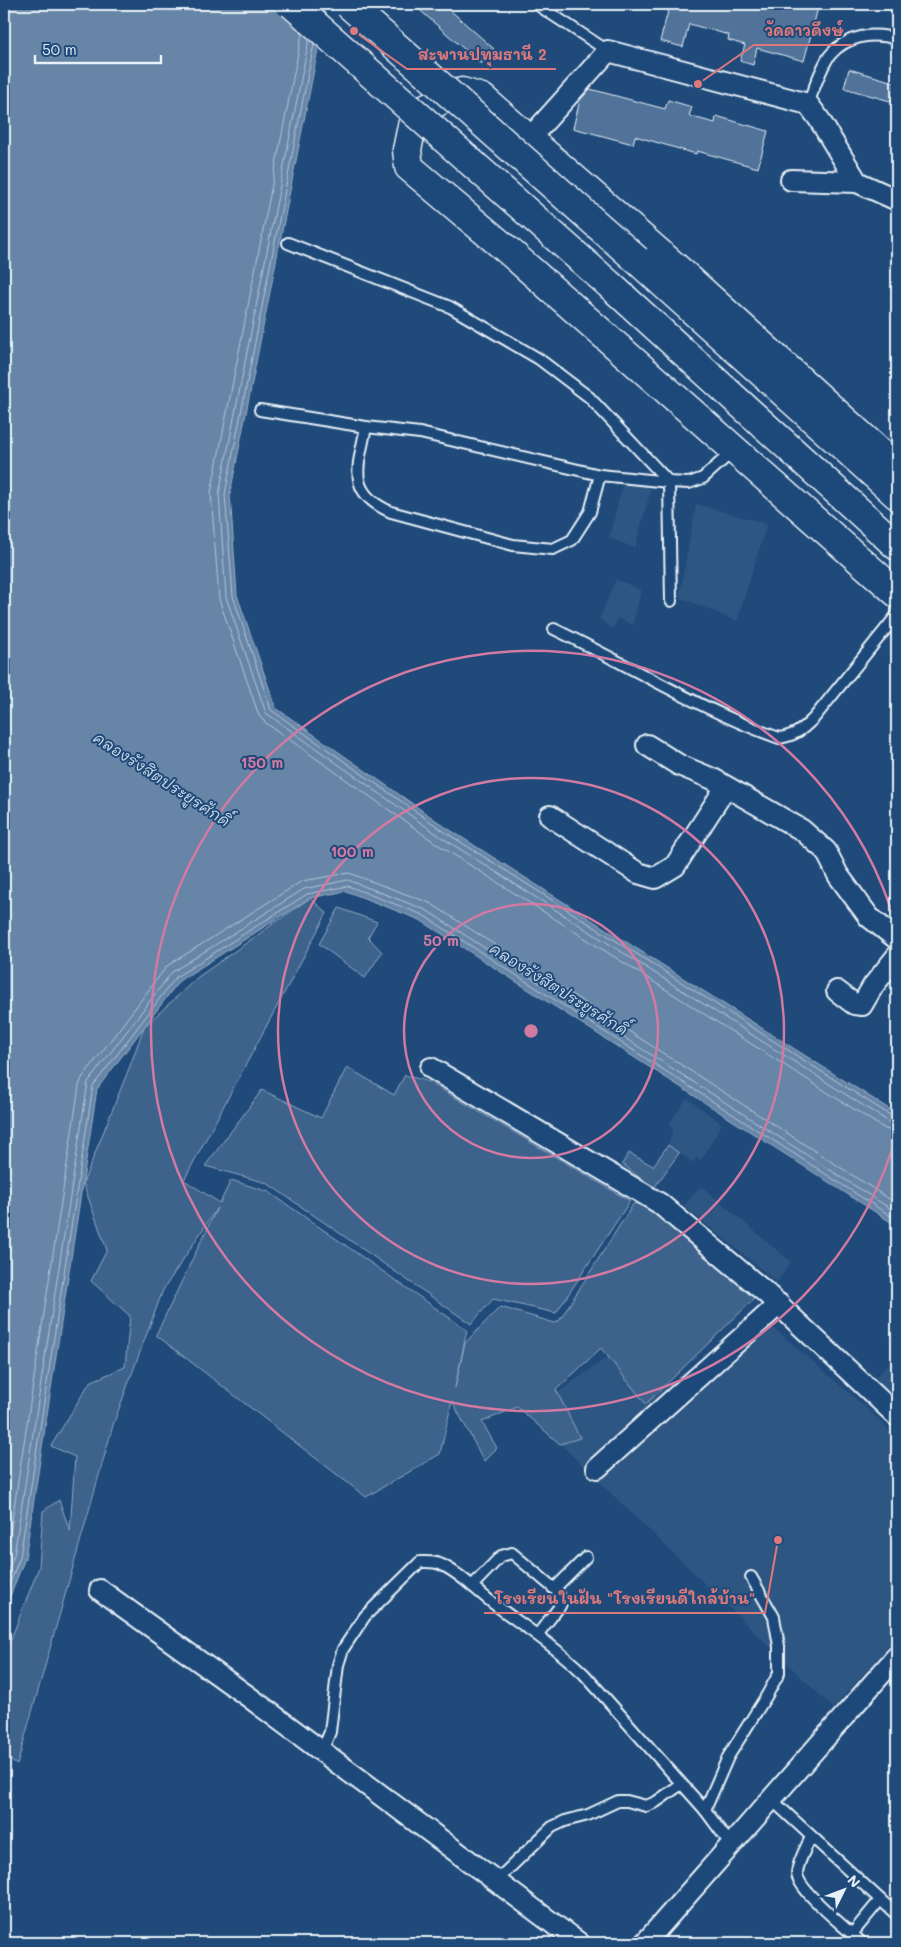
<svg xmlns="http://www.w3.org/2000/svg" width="901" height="1947" font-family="Mali,'Playpen Sans Thai',sans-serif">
<rect width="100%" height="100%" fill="#1f4a7a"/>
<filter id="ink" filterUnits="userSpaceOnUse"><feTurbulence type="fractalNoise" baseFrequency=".02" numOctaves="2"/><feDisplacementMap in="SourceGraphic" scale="10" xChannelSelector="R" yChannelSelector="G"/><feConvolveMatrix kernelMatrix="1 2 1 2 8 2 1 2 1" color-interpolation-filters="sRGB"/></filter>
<g filter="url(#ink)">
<g fill="#2e5683">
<path d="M624,479L651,489L635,548L609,538Z"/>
<path d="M696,504L767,524L737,621L679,597Z"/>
<path d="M616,579L641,590L633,625L617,618L613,629L599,619Z"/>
<path d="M687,1098L722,1124L701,1160L697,1157L694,1163L668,1145L673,1131L669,1124Z"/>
<path d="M701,1186L791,1262L777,1282L684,1206Z"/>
<path d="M759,1315L872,1413L897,1439V1637L833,1708L529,1414L621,1347L678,1393Z"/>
<path d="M897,1355V1403L873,1380Z"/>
</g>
<g fill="#3c628c" stroke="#92aac2">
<path d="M310,898L327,913L184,1180L220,1203L231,1180L269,1192L467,1330L455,1388L465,1343L500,1307L555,1323L559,1321L634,1203L655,1212L757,1296L646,1404L601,1348L556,1390L580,1438L560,1444L517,1407L482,1422L497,1448L484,1461L452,1401L440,1454L366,1497L156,1335L217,1208L163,1290L114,1422L17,1765L4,1756V1657L39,1567L43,1511L59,1500L70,1531L75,1457L51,1446L90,1382L125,1367L130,1316L91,1281L107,1250L83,1183L130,1066L144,1027L198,977Z"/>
<path d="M339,908L377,922L368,937L382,952L365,978L319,944Z"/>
<path d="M347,1067L394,1095L405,1075L429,1082L630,1201L556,1313L493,1299L471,1324L267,1183L205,1166L262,1090L321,1118Z"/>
<path d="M668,1145L679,1153L654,1188L622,1164L629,1153L653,1166Z"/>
</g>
<path fill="#6685a7" stroke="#9ab0c7" d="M4,4H327L230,494L237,595L276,708L447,828L897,1114V1226L420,920L346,891L310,898L179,981L97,1089L25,1558L4,1612Z"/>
<path fill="#1f4a7a" d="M268,4H330L321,49Z"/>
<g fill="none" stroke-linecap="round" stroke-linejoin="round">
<g stroke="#b4c6d8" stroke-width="1">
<path d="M302,33L211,493L219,599L259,716L266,723L437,844L885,1129L897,1132"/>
<path d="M309,39L219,494L226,597L266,713L441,837L889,1122L897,1124"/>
<path d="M314,44L225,494L233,596L271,710L445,832L893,1117L897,1118"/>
<path d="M4,1561L7,1553L79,1086L82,1078L167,966L302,881L349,873L430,903L897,1204"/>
<path d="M4,1581L14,1555L88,1082L172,972L304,889L348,880L426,910L897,1213"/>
<path d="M4,1598L20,1557L93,1086L176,977L307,894L348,886L423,915L897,1220"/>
</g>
</g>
<g fill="#517399" stroke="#e8f1f8">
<path d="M413,4H443L494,49L481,64Z"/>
<path d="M670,4H819L804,61L757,48L753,65L740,61L745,45L728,40L729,35L689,24L683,47L660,41Z"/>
<path d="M849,69L897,83V103L844,88Z"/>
<path d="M590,89L665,109L668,100L692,107L689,116L715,123L716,116L768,131L758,168L697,151L696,154L635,136L633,144L573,128L580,100Z"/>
</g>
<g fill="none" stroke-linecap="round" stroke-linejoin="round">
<defs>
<g id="service">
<path d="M536,4L608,51"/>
<path d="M808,104C813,91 822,65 830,55C847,35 874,32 897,39"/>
<path d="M288,243L450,307L539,359L589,397L669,482L671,601"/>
<path d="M260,410L366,427L420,433L600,475L669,482L689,483L703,478L734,450"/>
<path d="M366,427C358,468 346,492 391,512L513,545L553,549L572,540L590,512L600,475"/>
<path d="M554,629C629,665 701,710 779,738C795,736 803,729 814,718L897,615"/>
<path d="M472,1586L501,1556L512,1553L557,1591L562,1601L560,1606L538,1634"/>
<path d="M554,1589L586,1557"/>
<path d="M322,1751L330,1732L338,1665L343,1649L365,1616L420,1562C427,1562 435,1561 442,1565C460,1573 478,1592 494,1604C525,1627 556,1647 584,1674L705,1810L731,1845"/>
<path d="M771,1799L897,1915"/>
<path d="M705,1810L728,1757L767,1695L779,1673V1646L774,1617L751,1577"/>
<path d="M811,1837C806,1848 798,1861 797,1873C797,1889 839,1922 852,1934"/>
<path d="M496,1881L552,1827L565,1821L588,1815L618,1801H627L646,1806L656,1802L680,1785"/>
<path d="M862,1943L852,1934L880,1900"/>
</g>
<g id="minor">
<path d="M529,139L608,51L808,104L819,119L857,182L897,200"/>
<path d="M791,180L857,182"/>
<path d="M647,745L679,765L713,779L802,830L826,851L838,875L869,917L897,939"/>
<path d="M550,816L638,873L655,878L675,866L726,787"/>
<path d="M837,991L854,1004L862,1005L873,986L897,956"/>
<path d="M431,1068L659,1203L765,1292L897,1416"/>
<path d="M597,1468L779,1304"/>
<path d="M100,1590L249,1697L579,1943"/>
<path d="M645,1943L897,1656"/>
</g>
<g id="primary">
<path d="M637,260L897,495"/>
<path d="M611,286L897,546"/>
<path d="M897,468L688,278L482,98L462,92L447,97L422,110L412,126L407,150L409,167L511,253L897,593"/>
</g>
</defs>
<use href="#service" stroke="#e8f1f8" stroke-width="14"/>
<use href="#minor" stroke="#e8f1f8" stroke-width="24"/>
<use href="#primary" stroke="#e8f1f8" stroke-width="31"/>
<use href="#service" stroke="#1f4a7a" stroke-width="10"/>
<use href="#minor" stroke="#1f4a7a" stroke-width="20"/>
<use href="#primary" stroke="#1f4a7a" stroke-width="28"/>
<defs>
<g id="primary-bridge">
<path d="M292,4L611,286"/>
<path d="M348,4L637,260"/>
</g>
</defs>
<use href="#primary-bridge" stroke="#e8f1f8" stroke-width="31" stroke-linecap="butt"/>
<use href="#primary-bridge" stroke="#1f4a7a" stroke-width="28"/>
</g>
</g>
<g fill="none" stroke="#d37aa2" stroke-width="2.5">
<circle cx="531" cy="1031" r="127"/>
<circle cx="531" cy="1031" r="253"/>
<path d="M897 1133A380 380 0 1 1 897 929"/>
</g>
<g text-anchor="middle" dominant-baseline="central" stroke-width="4" stroke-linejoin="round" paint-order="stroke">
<g font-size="15" font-style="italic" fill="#d4e1ec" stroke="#1f4a7a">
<text transform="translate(162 779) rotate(33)">คลองรังสิตประยูรศักดิ์</text>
<text transform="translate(559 989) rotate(32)">คลองรังสิตประยูรศักดิ์</text>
</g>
</g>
<circle cx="531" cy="1031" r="8" fill="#d37aa2" stroke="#1f4a7a" stroke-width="2.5"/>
<g font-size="15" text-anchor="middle" font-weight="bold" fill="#d37aa2" stroke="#1f4a7a" stroke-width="4" stroke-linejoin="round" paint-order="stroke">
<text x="262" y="768">150 m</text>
<text x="352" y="857">100 m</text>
<text x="441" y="946">50 m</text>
</g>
<path fill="none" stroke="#dd787b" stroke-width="2" d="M698 84L754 45H853M354 31L407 69H556M778 1540L765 1613H484"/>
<g fill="#dd787b" stroke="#1f4a7a" stroke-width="2">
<circle cx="698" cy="84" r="5"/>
<circle cx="354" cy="31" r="5"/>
<circle cx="778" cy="1540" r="5"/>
</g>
<g font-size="15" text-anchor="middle" font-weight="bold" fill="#dd787b" stroke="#1f4a7a" stroke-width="4" stroke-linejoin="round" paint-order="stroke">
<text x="804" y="36">วัดดาวดึงษ์</text>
<text x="482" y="60">สะพานปทุมธานี 2</text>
<text x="625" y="1604">โรงเรียนในฝัน "โรงเรียนดีใกล้บ้าน"</text>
</g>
<rect width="901" height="1947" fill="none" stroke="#1f4a7a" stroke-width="20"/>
<rect x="10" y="10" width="881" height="1927" fill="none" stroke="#e8f1f8" stroke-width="2" filter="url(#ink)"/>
<g transform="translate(844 1890) rotate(48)" stroke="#1f4a7a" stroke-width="4" paint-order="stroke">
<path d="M0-4L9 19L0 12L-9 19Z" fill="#e8f1f8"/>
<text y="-8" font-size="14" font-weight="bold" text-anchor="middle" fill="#e8f1f8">N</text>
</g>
<path d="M35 55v8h126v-8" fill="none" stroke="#e8f1f8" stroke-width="2.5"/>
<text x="42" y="55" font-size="15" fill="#e8f1f8" stroke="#1f4a7a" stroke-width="4" paint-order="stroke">50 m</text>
</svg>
